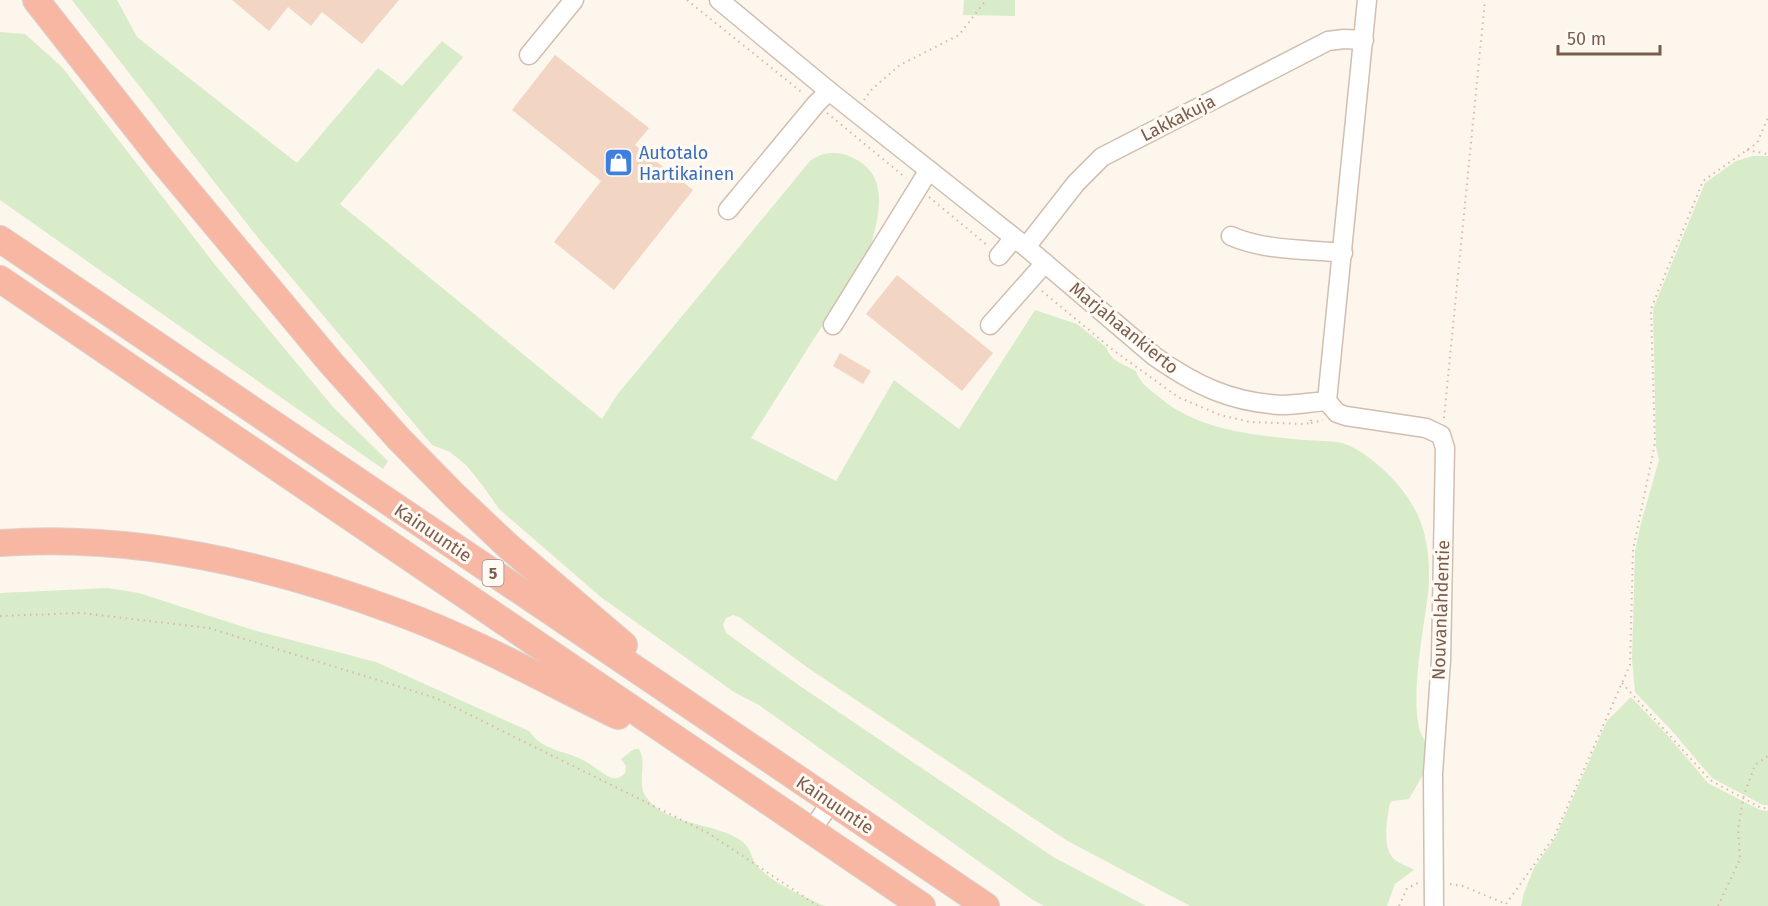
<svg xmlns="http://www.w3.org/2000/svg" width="1768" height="906" font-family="'Fira Sans',sans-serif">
<rect width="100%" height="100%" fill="#fdf6ec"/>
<g fill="#d8ecc9">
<path d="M72,0H117L137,37L297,163L378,68L402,86L442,41L463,57L340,204L602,419L617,395L810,161C821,153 833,151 846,155C893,171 879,216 869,252L751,438L836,481L894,380L959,429L1035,310L1077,324L1107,348C1109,360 1125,365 1136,371C1140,383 1149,389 1159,397C1198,431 1255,435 1304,440C1317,441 1333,440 1345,444C1360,449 1378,464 1389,475C1407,493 1422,516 1426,542C1429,555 1429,569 1429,583C1427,617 1403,719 1427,743L1425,771L1409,799L1393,801L1390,803C1387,817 1382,847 1393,858C1399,864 1408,866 1414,870L1395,884L1387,906H1190L1066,840L808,668L739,617L733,615L726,618L723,625L726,633L797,684L1055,858L1146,906H1044L1033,900L759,705L734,692L602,598L499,509L483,486L466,465L450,452L432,445L259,239Z"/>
<path d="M964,0H1015V16L963,15Z"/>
<path d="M0,32L25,34L62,67L216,266L333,407L388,461L383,469L0,200Z"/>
<path d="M1753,156H1768V805H1763L1712,778L1673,732L1635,692L1632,659L1635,551L1641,523L1659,460L1656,447L1653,309L1705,183L1736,161Z"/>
<path d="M108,588L139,593L253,630L376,662L529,731C543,751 563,750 583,760C593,765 602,774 612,778C618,779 621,777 625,773L626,766L621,759L634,749H639C648,763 636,782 646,797C665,824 706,822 733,836C756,847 747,857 761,870C779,886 803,896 825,906H0V593Z"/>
<path d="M1631,697L1668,736L1708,783L1760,810L1768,811V906H1521L1524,893L1534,868L1555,838L1607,721Z"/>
</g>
<g fill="#f3d5c3">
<path d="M232,0H399L362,44L322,12L311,26L288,7L269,31Z"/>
<path d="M555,55L649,128L635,145L693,190L614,290L554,242L601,181L512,110Z"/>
<path d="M897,275L993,353L962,391L866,314Z"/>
<path d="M840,353L871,371L863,384L833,366Z"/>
</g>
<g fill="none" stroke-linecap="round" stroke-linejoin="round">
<defs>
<g id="minor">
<path d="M719,0L829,91L1026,247L1154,356C1195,385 1230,402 1281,405C1297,405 1312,402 1327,401L1367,0"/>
<path d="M529,55L574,0"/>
<path d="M728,210L816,104L829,91"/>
<path d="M1231,236C1265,251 1307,249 1343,253"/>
<path d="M1026,247L1076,183L1102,157L1328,41L1344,39L1364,40"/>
<path d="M999,256L1014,238"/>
<path d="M833,325L929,170"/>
<path d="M990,325L1045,263"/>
<path d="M1327,401L1337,413L1346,416L1426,428L1441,435L1445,448L1441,660L1433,773L1434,906"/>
<path d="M811,831L831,802"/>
</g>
<g id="highway">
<path d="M36,0L160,158L331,363L399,439L455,496L509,547L624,645"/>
<path d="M0,239L986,906"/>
<path d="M0,279L922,906"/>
<path d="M0,543C136,533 273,565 400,613C476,641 546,681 618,716"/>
</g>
</defs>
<use href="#minor" stroke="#d1beb0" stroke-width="21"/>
<use href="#highway" stroke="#dad1cd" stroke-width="28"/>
<g stroke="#d9b8a5" stroke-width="2" stroke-dasharray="1.5 4.5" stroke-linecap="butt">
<path d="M687,0L804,94"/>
<path d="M864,100L872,89L900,65L959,35L986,0"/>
<path d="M827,113L906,178"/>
<path d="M1747,150L1768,154"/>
<path d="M929,197L987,245"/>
<path d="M1042,291L1113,350L1178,397L1220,415L1250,422L1304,424L1311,423V418"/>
<path d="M1444,418L1485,0"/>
<path d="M1311,423L1323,420"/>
<path d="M0,616L81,613L209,628L436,698L708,833L818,906"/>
<path d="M1622,683L1710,780L1761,808H1768"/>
<path d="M1450,884L1463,886L1506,904"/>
<path d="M1506,904L1554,837L1630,665L1633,550L1655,443L1651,309L1703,181L1757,143L1768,118"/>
<path d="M1399,906L1407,888L1418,883"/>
<path d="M1718,906L1740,859L1738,829L1744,795L1755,765L1768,756"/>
</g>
<use href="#minor" stroke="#fff" stroke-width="18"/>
<use href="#highway" stroke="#f7b7a3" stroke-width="26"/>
</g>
<defs>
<symbol id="shop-square" viewBox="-11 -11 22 22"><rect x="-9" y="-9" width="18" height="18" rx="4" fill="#3f7fe0" stroke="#fffaf3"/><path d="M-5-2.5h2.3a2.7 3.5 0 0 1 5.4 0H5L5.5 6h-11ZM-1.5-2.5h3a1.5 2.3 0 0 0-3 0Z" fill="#fff"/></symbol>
</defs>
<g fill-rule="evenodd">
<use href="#shop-square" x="602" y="146" width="33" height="33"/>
</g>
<g text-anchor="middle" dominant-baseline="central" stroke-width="6" stroke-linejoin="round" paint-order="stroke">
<rect fill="#fffaf3" stroke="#a28b7f" stroke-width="1.5" x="482.5" y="560" width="21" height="26" rx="4.5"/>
<g font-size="16" font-weight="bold" fill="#7a5c4d">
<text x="493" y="573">5</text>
</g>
<g font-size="18" fill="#7a5c4d" stroke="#fffaf3">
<text transform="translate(1178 118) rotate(-27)">Lakkakuja</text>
<text transform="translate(1124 328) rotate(39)">Marjahaankierto</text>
<text transform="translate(433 533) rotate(34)">Kainuuntie</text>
<text transform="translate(1441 610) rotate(-88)">Nouvanlahdentie</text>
<text transform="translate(835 805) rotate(34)">Kainuuntie</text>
</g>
<g font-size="18" fill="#366cbe" stroke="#fffaf3" text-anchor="start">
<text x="639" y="153">Autotalo<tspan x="639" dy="21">Hartikainen</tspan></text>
</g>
</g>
<path d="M1558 45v9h102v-9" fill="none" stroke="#7a5c4d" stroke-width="3"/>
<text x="1567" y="45" font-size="18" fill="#7a5c4d" stroke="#fffaf3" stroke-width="4.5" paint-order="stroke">50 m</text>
</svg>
